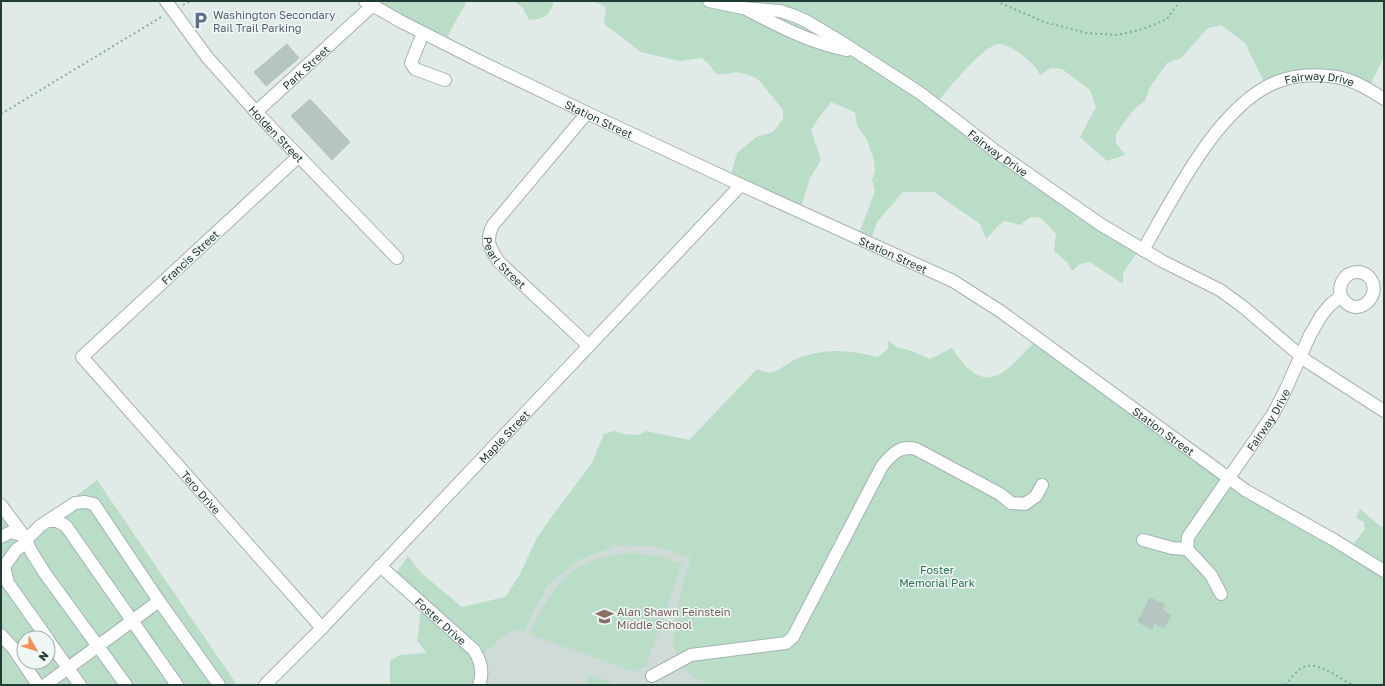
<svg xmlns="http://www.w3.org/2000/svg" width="1385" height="686" font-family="'Golos Text',sans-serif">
<rect width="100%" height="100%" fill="#e0ebe7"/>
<path fill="#cedbd7" d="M617,545L654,546L690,558L678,603L673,644L695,678L710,685H477L478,658L510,631H524L548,585L579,560Z"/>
<g fill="#b9ddc7" fill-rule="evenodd">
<path d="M365,1H467L455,22L444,44Z"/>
<path d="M514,1H554C549,16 545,19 529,20L522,7Z"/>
<path d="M593,1H1384V57L1368,89L1339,78L1266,86L1245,43L1221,25L1208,28L1181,58L1167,63L1150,87L1145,101L1134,109L1116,134V143L1125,155L1107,161L1080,137L1096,107L1090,90L1062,69L1051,68L1040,75C1038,71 1036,67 1033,65C1027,58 1009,44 1000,44C983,44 947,91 936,104L1139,250L1123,273V284L1090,262L1080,264L1072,271L1067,262L1054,251L1056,234L1041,218L1031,217L1020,225L1005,221L999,225L986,239L980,224L934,192H903L877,222L869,245L858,236L875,192L872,179L875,172L874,160L867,140L857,125L855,112L831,102L820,116L811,130L821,160L810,178L800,211L730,178L737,153L756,137L773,132L783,119V110L759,80L749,75L736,72L726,74H716L709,64L702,58L679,61L641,52L604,24L606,7Z"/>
<path d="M1036,340L1221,474L1350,548L1365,529L1364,522L1356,518L1360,509L1381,527H1384V685H710L695,678L682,667L673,644L678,603L690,558L654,546L617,545L579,560L548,585L524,631H510L478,658L477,685H390V661L400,655L427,653L417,641L421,609L393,578L408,556L421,573L462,607L505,597L519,576L537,538L550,519L592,463L604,434L615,431L623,434L638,435L646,431L689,440L757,369C777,378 779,367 796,359C804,356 815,353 823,352C842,349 859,353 878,357L888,349V341L899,348L909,350L930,359L952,348C986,400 1004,374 1036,340Z"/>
<path d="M97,480L237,685H1V505L24,536ZM24,638H48V662H24Z"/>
<path d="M628,553L663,557L682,564L646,666L635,672L529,634C555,585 568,559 628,553Z"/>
<path d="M588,675L612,682L611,685H585Z"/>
</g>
<g fill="#b5c6c1" stroke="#b2c5bf">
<path d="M287,44L299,58L266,86L254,72Z"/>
<path d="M310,99L350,142L332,160L291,116Z"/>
<path d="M1150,598L1165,605L1162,610L1171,615L1164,628L1154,623L1152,629L1138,622Z"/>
</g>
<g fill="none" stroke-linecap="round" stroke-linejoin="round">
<defs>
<g id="minor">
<path id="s1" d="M166,1L207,57L256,112L397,258"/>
<path id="s2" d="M365,1L400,21L477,60L587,113L741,185L953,281L1000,311L1245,490L1334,540L1384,571"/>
<path id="s3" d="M709,1L743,8L780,11L795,16L806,21L843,43L920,93L953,118L994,150L1100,224L1162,261L1220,290L1242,306L1308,362L1384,411"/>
<path d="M746,9C778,26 811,43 847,50"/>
<path d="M423,33L411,63L415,69L445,80"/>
<path id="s4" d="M256,112L373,5"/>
<path id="s5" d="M587,113L493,225C485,240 490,249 499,262L589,346"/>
<path id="s6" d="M299,156L82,357L322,628"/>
<path id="s7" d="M1143,250C1174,197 1216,109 1274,83C1293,75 1317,74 1337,77C1354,80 1370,90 1384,99"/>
<path d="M1,505L24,536"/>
<path d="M49,521H57L66,526L177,685"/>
<path d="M1,537L11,532L24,536L31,551L44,572L126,685"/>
<path d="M1143,540L1172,548L1187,549"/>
<path id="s8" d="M380,566L474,650C481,661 484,672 479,685"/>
<path d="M4,567L8,583L47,638"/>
<path d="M1,571L16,550L23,545L26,540L40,526L75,503L85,502L94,504L159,601L45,685"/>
<path id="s9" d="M1221,594L1211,575L1187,549L1188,537L1273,414L1285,391L1310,335L1321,316L1330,305L1341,296C1356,323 1385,294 1369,277C1366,274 1362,272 1358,272C1344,272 1338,285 1341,296"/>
<path d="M159,601L219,685"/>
<path d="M1,635L13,648L38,685"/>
<path d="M48,640L80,685"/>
<path d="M652,676L691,655L786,643L793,637L882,466C892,454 900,445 916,449L1000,494L1011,503L1025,504L1036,496L1042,485"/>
<path id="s10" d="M265,685L322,628L741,185"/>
</g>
</defs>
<use href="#minor" stroke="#a3b3af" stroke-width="14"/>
<g stroke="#80afa6" stroke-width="2" stroke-dasharray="2 3" stroke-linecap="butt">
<path d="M996,1L1044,22L1087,33L1117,35L1143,29L1167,19L1180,1"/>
<path d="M183,5L190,1"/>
<path d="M1,114L163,16"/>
<path d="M1286,685C1291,678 1298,668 1307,666C1319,663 1342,679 1352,685"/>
</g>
<use href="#minor" stroke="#fff" stroke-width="12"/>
</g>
<defs>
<symbol id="parking-bare" viewBox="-9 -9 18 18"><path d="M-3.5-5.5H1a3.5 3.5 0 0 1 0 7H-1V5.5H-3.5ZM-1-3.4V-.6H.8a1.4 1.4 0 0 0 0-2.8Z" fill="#5c6f8a" stroke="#f0f8f5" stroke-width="2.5" paint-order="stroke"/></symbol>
<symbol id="school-bare" viewBox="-9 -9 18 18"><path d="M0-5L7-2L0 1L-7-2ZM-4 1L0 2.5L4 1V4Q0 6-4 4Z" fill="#8d6e63" stroke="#f0f8f5" stroke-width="2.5" paint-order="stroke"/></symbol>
</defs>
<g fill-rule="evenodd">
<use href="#parking-bare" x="188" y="8" width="25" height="25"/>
<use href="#school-bare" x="592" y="604" width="25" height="25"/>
</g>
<g text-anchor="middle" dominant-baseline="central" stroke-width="3" stroke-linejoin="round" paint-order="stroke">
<g font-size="11" fill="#4e5e75" stroke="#f0f8f5" text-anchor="start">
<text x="213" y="14">Washington Secondary<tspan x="213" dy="13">Rail Trail Parking</tspan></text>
</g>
<g font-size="11" fill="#213b37" stroke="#f0f8f5">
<text stroke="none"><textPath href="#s4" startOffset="67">Park Street</textPath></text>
<text stroke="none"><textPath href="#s7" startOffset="262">Fairway Drive</textPath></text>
<text stroke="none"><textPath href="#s2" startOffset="262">Station Street</textPath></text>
<text stroke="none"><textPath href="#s1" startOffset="173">Holden Street</textPath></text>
<text stroke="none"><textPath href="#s3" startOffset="333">Fairway Drive</textPath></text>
<text stroke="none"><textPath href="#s2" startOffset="586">Station Street</textPath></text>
<text transform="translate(190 257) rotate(-43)">Francis Street</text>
<text stroke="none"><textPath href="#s5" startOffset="190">Pearl Street</textPath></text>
<text stroke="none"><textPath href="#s9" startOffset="211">Fairway Drive</textPath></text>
<text stroke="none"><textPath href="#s2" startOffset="910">Station Street</textPath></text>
<text stroke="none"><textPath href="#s10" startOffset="345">Maple Street</textPath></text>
<text stroke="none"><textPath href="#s6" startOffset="476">Tero Drive</textPath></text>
<text stroke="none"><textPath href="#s8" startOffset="82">Foster Drive</textPath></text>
</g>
<g font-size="11" fill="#2b724f" stroke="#f0f8f5">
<text x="937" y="569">Foster<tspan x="937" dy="13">Memorial Park</tspan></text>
</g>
<g font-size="11" fill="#785e54" stroke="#f0f8f5" text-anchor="start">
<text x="617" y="611">Alan Shawn Feinstein<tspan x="617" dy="13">Middle School</tspan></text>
</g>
</g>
<rect width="1385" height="686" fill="none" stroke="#213b37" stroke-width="4"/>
<g transform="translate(36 650) rotate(129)"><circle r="19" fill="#f0f8f5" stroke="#9daca9"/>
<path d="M0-3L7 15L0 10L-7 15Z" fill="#f29057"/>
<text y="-6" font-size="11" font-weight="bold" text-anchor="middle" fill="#213b37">N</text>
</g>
</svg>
